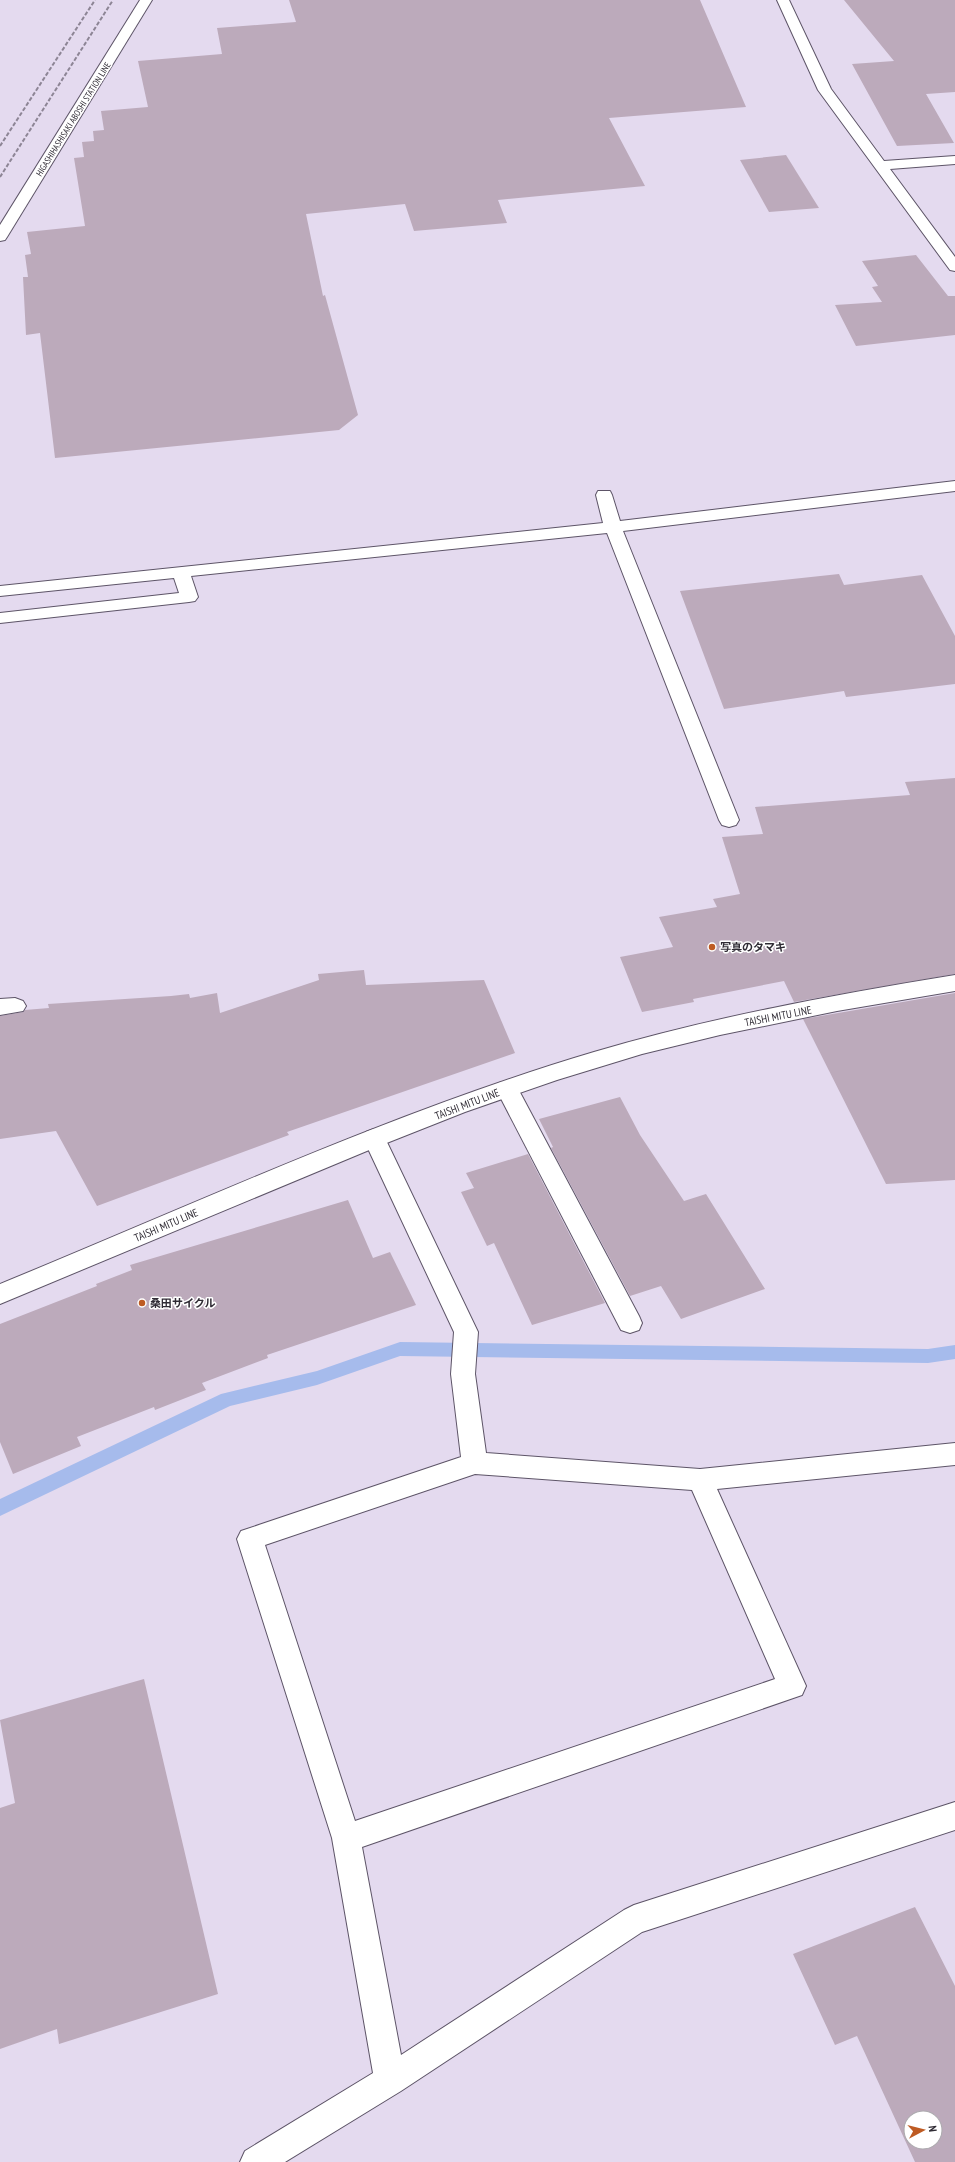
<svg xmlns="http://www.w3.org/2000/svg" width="955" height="2162" font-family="'PT Sans Narrow','Noto Sans JP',sans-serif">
<rect width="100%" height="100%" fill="#e4daef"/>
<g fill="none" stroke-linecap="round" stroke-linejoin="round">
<path fill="#a6bbec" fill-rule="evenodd" d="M400,1342L928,1349L955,1345V1359L928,1363L400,1356L317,1385L230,1406L0,1516V1499L221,1394L317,1371Z"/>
</g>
<g fill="#bcaabb" fill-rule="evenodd">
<path d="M289,0H700L746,107L609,118L645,186L498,200L507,223L414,231L405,204L306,214L323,296L325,295L358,415L339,430L55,458L40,333L26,335L23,277H28L25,255L31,254L27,232L85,226L74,158L84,157L82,142L94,141L93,131L104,130L101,111L148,107L138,61L222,54L217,28L296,22Z"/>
<path d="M844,0H955V92L926,94L954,143L897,146L852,64L894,61Z"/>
<path d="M786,155L819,208L769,212L740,160Z"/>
<path d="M916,255L948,296H955V335L856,346L835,305L882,302L872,287L878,286L862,261Z"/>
<path d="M839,574L844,585L922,575L955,636V684L846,697L844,691L724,709L680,591Z"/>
<path d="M955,778V974L794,1002L784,981L693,999L694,1002L642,1012L620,957L673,947L659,917L717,907L713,899L740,894L722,837L763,834L755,807L910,795L905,782Z"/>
<path d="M364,970L366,985L484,980L515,1053L287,1132L289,1135L97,1206L56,1131L0,1139V1016L23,1012L25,1010L49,1008L48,1004L171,996L189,994L190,998L217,993L220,1013L319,980L318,974Z"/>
<path d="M955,993V1180L886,1184L803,1019Z"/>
<path d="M620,1097L640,1135L684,1201L706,1194L765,1289L681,1319L661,1286L630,1296L551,1148L553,1147L539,1119Z"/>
<path d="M528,1154L605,1303L532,1325L494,1243L487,1246L461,1192L474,1188L466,1173Z"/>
<path d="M348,1200L373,1258L390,1252L416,1305L267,1355L268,1358L202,1383L206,1390L155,1410L154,1407L77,1437L81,1446L13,1474L0,1442V1324L97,1286L96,1284L132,1270L130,1265Z"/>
<path d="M144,1679L218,1994L59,2044L57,2029L0,2049V1808L15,1803L0,1720Z"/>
<path d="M915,1907L955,1986V2162H915L857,2036L835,2045L793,1954ZM911,2118H935V2142H911Z"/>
</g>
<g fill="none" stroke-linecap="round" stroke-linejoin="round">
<defs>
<g id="street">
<path d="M777,0H789L831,89L884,161L955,156V164L890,169L955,257V271L950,270L818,90Z"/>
<path d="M955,481V491L623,531L739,820L736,825L729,827L722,825L719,820L607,533L191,576L198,597L195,601L189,602L0,623V613L179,593L174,578L0,596V586L603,523L596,495L598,491H610L612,495L620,521Z"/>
<path d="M15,998L23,1001L26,1006L23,1011L0,1015V999Z"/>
<path d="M507,1081L515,1083L639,1316L642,1323L639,1330L630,1333L621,1330L496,1089L499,1083Z"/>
<path d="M374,1129L382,1132L385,1138L478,1332L475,1374L486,1453L700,1469L955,1443V1465L717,1489L806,1686L802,1695L362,1847L401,2055L624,1910L634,1905L955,1802V1830L642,1932L401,2091L285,2162H240L245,2151L373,2073L332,1838L237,1539L241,1531L461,1457L451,1374L454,1332L363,1138L366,1132ZM475,1474L692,1490L775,1679L355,1821L265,1545Z"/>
</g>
<path id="secondary" d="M140,0H152L7,237L5,240L0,241V225Z"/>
<path id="primary" d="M955,975V991L837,1011L720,1035L642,1054L557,1080L465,1112L374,1148L0,1304V1284C195,1204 392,1112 594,1052C712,1017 833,995 955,975Z"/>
</defs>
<use href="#street" stroke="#5d5467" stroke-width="2"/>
<use href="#secondary" stroke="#5d5467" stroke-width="2"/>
<use href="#primary" stroke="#5d5467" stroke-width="2"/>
<use href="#street" fill="#fff" fill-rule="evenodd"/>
<use href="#secondary" fill="#fff" fill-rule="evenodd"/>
<use href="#primary" fill="#fff" fill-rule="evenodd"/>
<g stroke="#8d8595" stroke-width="2" stroke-dasharray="4 2" stroke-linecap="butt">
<path d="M0,146L95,0"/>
<path d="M0,177L113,0"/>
</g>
</g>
<g fill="#be5b23" stroke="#fff" stroke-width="1.5">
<circle cx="712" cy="947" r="4"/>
<circle cx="142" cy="1303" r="4"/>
</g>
<g text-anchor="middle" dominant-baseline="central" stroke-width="3" stroke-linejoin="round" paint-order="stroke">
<g font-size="9" fill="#2f2b34" stroke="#fff">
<text transform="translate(73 119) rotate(-58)">HIGASHIHASHISAKI ABOSHI STATION LINE</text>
</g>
<g font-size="11" font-weight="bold" fill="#2f2b34" stroke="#fff" text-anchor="start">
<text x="720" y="947">写真のタマキ</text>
<text x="150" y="1303">桑田サイクル</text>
</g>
<g font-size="11" fill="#2f2b34" stroke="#fff">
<text transform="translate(778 1016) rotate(-11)">TAISHI MITU LINE</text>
<text transform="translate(467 1104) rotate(-21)">TAISHI MITU LINE</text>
<text transform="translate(166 1225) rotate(-23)">TAISHI MITU LINE</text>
</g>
</g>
<g transform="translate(923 2130) rotate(83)"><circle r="19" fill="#ffffff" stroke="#acaaae"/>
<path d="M0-3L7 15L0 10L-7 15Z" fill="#be5b23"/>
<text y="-6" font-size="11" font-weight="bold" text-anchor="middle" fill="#2f2b34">N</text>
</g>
</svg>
